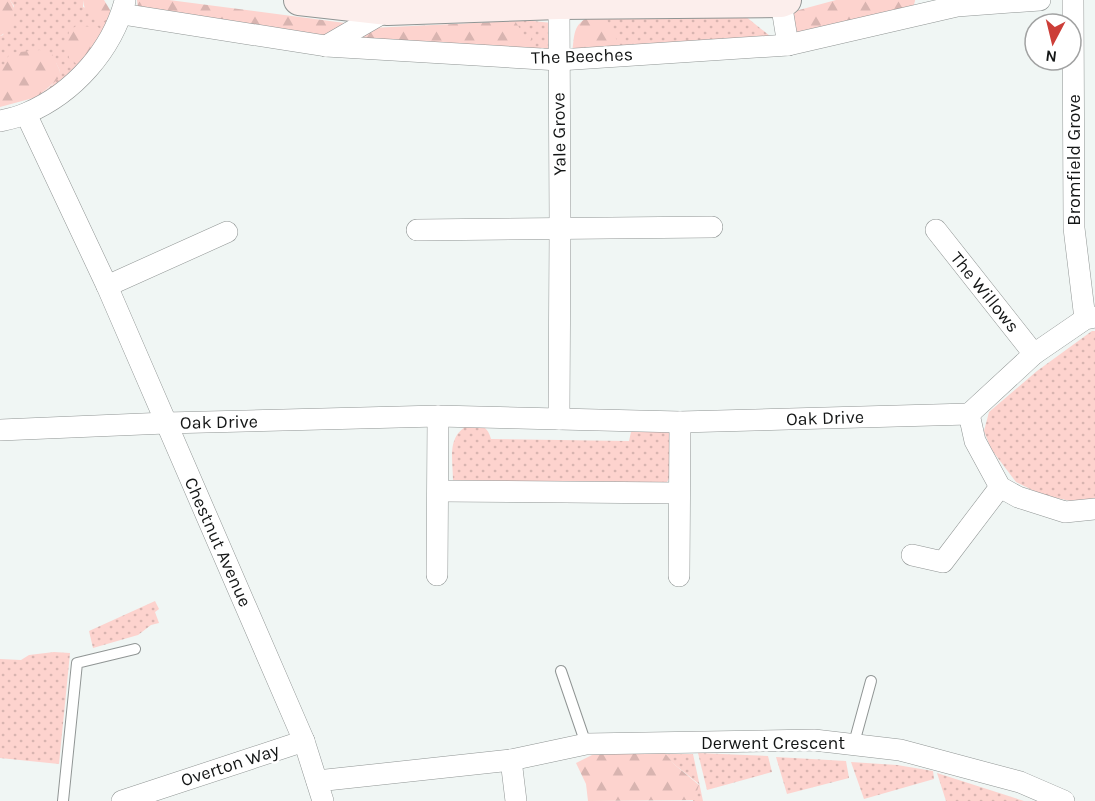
<svg xmlns="http://www.w3.org/2000/svg" width="1095" height="801" font-family="Karla,sans-serif">
<defs>
<pattern id="grass-dots" width="8" height="8" patternUnits="userSpaceOnUse" patternTransform="scale(1.5)"><rect width="8" height="8" fill="#fdd3ce"/><path d="M2 2h.1M6 6h.1" fill="none" stroke="#d8b4b0" stroke-width="1.8" stroke-linecap="round"/></pattern>
<pattern id="forest-firs" width="22" height="20" patternUnits="userSpaceOnUse" patternTransform="scale(1.5)"><rect width="22" height="20" fill="#fdd3ce"/><path d="M5 1l3.5 6h-7zM16 11l3.5 6h-7z" fill="#d8b4b0"/></pattern>
</defs>
<rect width="100%" height="100%" fill="#f0f6f4"/>
<g fill="url(#grass-dots)">
<path d="M10,0H83V7L110,17C103,48 67,76 43,94L42,93L52,85L60,71L56,63L8,59L2,70L0,69V36L3,35L14,6Z"/>
<path d="M603,16H745L770,36L614,50Z"/>
<path d="M524,20L552,23V38L548,52L533,53L515,21Z"/>
<path d="M1092,331H1095V500L1081,503L1042,495L1016,482L991,449L984,431L989,412L1037,371Z"/>
<path d="M470,424C481,424 488,427 491,439L629,441L631,432L638,426L668,431C676,445 676,469 667,482L453,481C453,458 446,436 470,424Z"/>
<path d="M155,601L159,609L155,612L159,623L151,625L138,635L93,648L89,631Z"/>
<path d="M54,652L70,653L59,764L0,758V659L21,660L29,655Z"/>
<path d="M698,753L768,756L772,772L707,790Z"/>
<path d="M665,754H693L703,801H693L699,784L675,765Z"/>
<path d="M776,757L846,761L849,778L787,794Z"/>
<path d="M851,762L897,765L933,771L934,779L864,799Z"/>
<path d="M937,773L1024,801H946Z"/>
</g>
<g fill="url(#forest-firs)">
<path d="M0,0H10C17,10 14,18 11,29L0,36Z"/>
<path d="M83,0H104L110,10V17L103,22C92,19 84,13 83,0Z"/>
<path d="M137,0H169L345,23L323,36L138,8Z"/>
<path d="M836,0H915V1L913,8L793,38L788,13Z"/>
<path d="M591,16H603L613,28L617,42L614,50L572,53C575,35 572,24 591,16Z"/>
<path d="M515,21L524,35L531,36L533,53L353,38L371,28Z"/>
<path d="M76,26L98,27L103,32L79,66L69,58L67,45L69,31Z"/>
<path d="M40,50L52,54L60,71L58,79L37,97L0,107V69H2L10,53Z"/>
<path d="M602,750L663,751L675,765L699,785L694,800L588,801L586,784L576,763Z"/>
</g>
<g fill="none" stroke-linecap="round" stroke-linejoin="round">
<defs>
<g id="lane">
<path d="M561,671L586,744"/>
<path d="M854,743L871,681"/>
<path d="M63,801L77,663L135,649"/>
</g>
<g id="street">
<path d="M1073,0L1074,228L1085,319"/>
<path d="M781,2L788,45"/>
<path d="M559,4L560,228L559,419"/>
<path d="M122,14L326,46L559,60L788,45L957,6L1040,0"/>
<path d="M326,46L388,10"/>
<path d="M26,114L107,286L304,741L323,801"/>
<path d="M0,121C9,119 19,117 27,113C74,93 112,50 125,1"/>
<path d="M417,230L712,227"/>
<path d="M936,230L1034,354"/>
<path d="M107,286L227,232"/>
<path d="M969,414L975,441L1000,487L1018,497L1065,512L1095,509"/>
<path d="M969,414L1034,354L1085,319L1095,317"/>
<path d="M0,430L166,423L438,416L680,422L969,414"/>
<path d="M438,491L678,493"/>
<path d="M912,555L943,562L1000,487"/>
<path d="M437,575L438,416"/>
<path d="M679,576L680,422"/>
<path d="M511,760L516,801"/>
<path d="M317,781L511,760L586,744L814,740L900,750L1020,782L1064,801"/>
<path d="M122,801L304,741"/>
</g>
<path id="secondary" d="M299,0L388,10L559,4L781,2L786,0"/>
</defs>
<use href="#lane" stroke="#909594" stroke-width="12"/>
<use href="#street" stroke="#909594" stroke-width="22"/>
<use href="#secondary" stroke="#909594" stroke-width="32"/>
<use href="#lane" stroke="#fff" stroke-width="10"/>
<use href="#street" stroke="#fff" stroke-width="21"/>
<use href="#secondary" stroke="#fceeec" stroke-width="30"/>
</g>
<g text-anchor="middle" dominant-baseline="central" stroke-width="5" stroke-linejoin="round" paint-order="stroke">
<g font-size="18" fill="#141616" stroke="#fff">
<text transform="translate(582 56) rotate(-2)">The Beeches</text>
<text transform="translate(559 134) rotate(-91)">Yale Grove</text>
<text transform="translate(1074 160) rotate(-90)">Bromfield Grove</text>
<text transform="translate(985 292) rotate(51)">The Willows</text>
<text transform="translate(825 418) rotate(-2)">Oak Drive</text>
<text transform="translate(219 422) rotate(-1)">Oak Drive</text>
<text transform="translate(218 542) rotate(66)">Chestnut Avenue</text>
<text x="773" y="743">Derwent Crescent</text>
<text transform="translate(230 765) rotate(-18)">Overton Way</text>
</g>
</g>
<g transform="translate(1053 42) rotate(187)"><circle r="28" fill="#ffffff" stroke="#a1a2a2" stroke-width="1.5"/>
<path d="M0-4.5L10 22L0 15L-10 22Z" fill="#cc3e38"/>
<text y="-9" font-size="16" font-weight="bold" text-anchor="middle" fill="#141616">N</text>
</g>
</svg>
